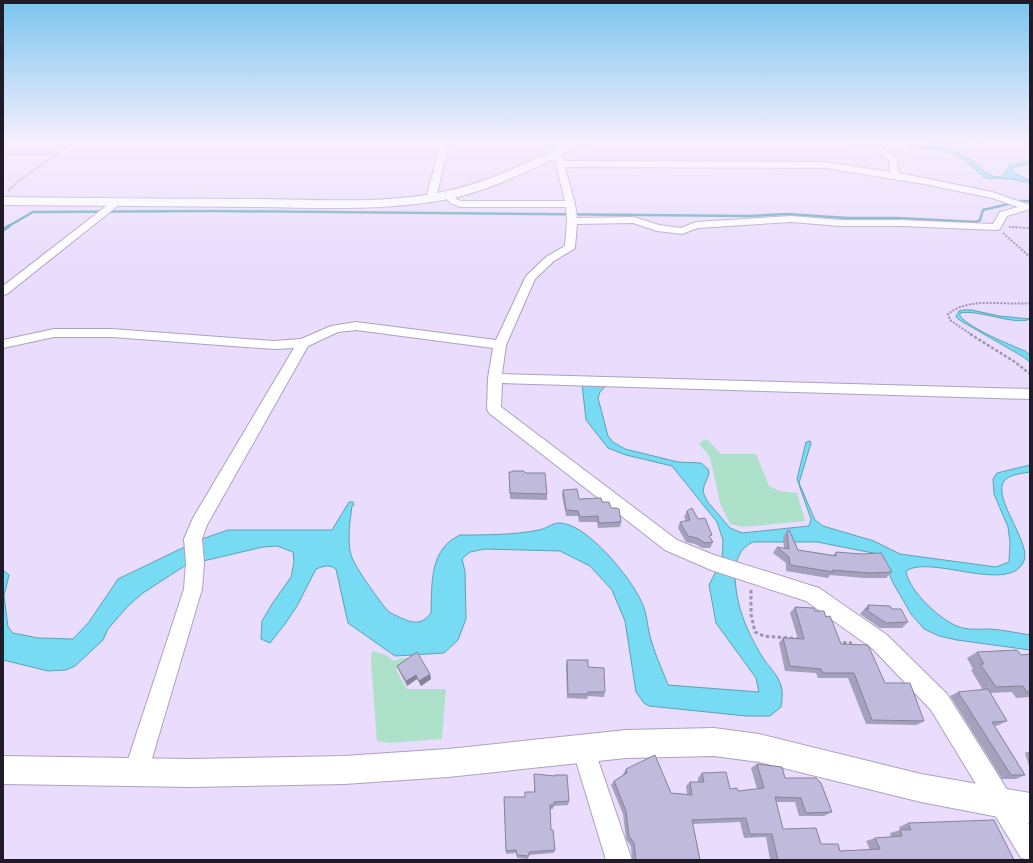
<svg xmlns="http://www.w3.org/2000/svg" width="1033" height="863" font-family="Lora,serif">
<rect width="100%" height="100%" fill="#eadcfd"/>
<g fill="#ade1c9">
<path d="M707,439L721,454H756L769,486L779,491L797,493L805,521L743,527L730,524L720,503L710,457L699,443Z"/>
<path d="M372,651L386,655L394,661L400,658H415L396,670L407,689H446L442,739L390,743L377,741L371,662Z"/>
</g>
<g fill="#77dbf4" stroke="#5da1b6">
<path d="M922,146C937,146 957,152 970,159C977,163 983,172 990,175C993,177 999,177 1002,176C1006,174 1007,169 1009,166L1030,160V164L1018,166L1012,169L1013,172L1030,181V183L1012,179L985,178L964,159L941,150L917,148Z"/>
<path d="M963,310H972L999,316L1030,319C1015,326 979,309 960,313V316C971,329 1008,344 1025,351L1030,355V362L1022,356L961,321L956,317L959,311Z"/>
<path d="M582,384H608L600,392L598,398L608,436L613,442L625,449L678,462L701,463L708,469L709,474L704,486L703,492L707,501L730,528L742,533L809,526L811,519L797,479L806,442L810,441L811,443L799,483L815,520L823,526L874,541L900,554L996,567L1009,562L1010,542L1008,527L994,494L993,479L997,473L1030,465V472C1024,473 1015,474 1009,477C984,489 1032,541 1024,561C1010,595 930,554 906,571C908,590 943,624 963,628C971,630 981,629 990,629C1004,630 1017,633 1030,635V650L957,640L939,636L924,629L911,614L892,581L885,561L878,554L817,542H753C740,548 736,559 735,572C735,604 746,630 763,658C768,666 779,676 781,686C783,692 782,701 781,707L770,716H746L649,706L644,703L636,692L625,621L612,590L590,566L560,551L485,549L470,552L462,559L465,571L466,619L458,640L444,653L395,656L348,623L336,569C329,564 324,566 316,569L297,606L285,624L270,643L261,639L262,621L272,604L291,577L294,562L293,552L277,546L263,547L186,565L143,593L127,607L108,629L103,640L75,666L66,670L48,671L3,660V570L9,575L4,596L8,627L13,633L38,638L73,639L89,622L118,579L199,540L228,530H332L349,502H353L354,505L352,506C350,521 347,540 351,555C354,566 380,602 388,611C391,614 396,615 399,617C412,623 421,626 431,613C432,584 429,549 460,535C486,535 514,535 539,530C546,529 552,523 559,523C586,522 633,580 642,603C647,613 647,625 650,636C654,652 662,669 668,685L759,692L756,678L716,623L709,585L722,560L723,540L717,522L672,466L626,455L608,448L586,420Z"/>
</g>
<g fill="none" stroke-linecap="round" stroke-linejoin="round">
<path stroke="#5da1b6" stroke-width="2.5" d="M7,227L33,212L216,211L749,216L787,214L847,218H896L976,222L980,220L983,210L1021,201H1030"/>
<path stroke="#5da1b6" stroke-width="3.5" d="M3,230L9,226"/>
<defs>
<g id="minor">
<path d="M441,142H449L436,198L431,201L426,198Z"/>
<path d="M554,142H562L571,148L567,150Z"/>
<path d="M851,142H875L896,158L899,173L992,192L1030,205V209L1007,216L1000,229L996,230L901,226H841L791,222L698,228L682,234L657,231L633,223L577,224L575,247L574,249L554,261L535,279L506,345L502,374L1030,389V399L502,383L501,407L677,540L714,555L819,588L887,635L947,694L1030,826V860L1021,858L931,710L873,649L806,601L711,570L665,550L489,413L487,409L488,378L493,348L356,330L338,332L308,346L207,525L202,539L204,563L202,589L148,772L144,780L136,784L128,780L124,772L184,589L186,563L184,539L193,518L294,348L274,349L112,337H54L3,348V340L54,329H112L274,341L301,339L331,326L356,322L496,340L526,276L546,257L565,246L567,221L566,207H460L450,203L444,195L446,193H452L456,199L461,201H565L555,160L546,155L550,153L562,157L564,161L826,162L890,172L889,161L885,157L870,145L855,144ZM565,167L826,168L924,184L992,198L1018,207L1000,212L993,224L901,220H841L791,216L696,222L681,228L659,225L634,217L577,218L575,204Z"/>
<path d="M117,199L120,200L122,202L120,204L7,294L3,295V286L114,200Z"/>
<path d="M583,737L591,740L594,748L632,860H606L572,748L575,740Z"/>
</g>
<path id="tertiary" d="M714,728L759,734L921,774L1030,793V823L921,802L759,762L714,756L626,758L448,777L344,784L191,787L3,784V756L191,759L344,756L448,749L626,730Z"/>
<path id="secondary" d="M574,142H588L586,144C543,163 494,190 449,199C387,211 322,208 259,207C174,206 88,206 3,205V197C91,198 178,199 266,199C326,200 388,204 447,191C491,182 533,159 574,142Z"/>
</defs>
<use href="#minor" stroke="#aea1bf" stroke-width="2"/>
<use href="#tertiary" stroke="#aea1bf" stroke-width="2"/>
<use href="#secondary" stroke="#aea1bf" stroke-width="2"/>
<g stroke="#9f94ad" stroke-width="1.5" stroke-dasharray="2 1" stroke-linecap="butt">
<path d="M3,154H57"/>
<path d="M900,155H906L912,145L919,144L1019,142"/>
<path d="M8,191L21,179L75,142"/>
<path d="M1009,227H1017"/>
</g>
<g stroke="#9f94ad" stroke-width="2" stroke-dasharray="2 1.5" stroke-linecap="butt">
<path d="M1009,227L1030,228"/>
<path d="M1003,233L1030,257"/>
<path d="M972,335L950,320L948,314C971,296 1003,306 1030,303"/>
</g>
<path stroke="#9f94ad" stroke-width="2.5" stroke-dasharray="3 2" stroke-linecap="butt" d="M970,334L1015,362L1030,374"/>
<g stroke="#9f94ad" stroke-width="3" stroke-dasharray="3.5 2.5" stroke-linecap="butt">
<path d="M751,590V614L755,632L764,636L801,639"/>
<path d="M837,642L852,643"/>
</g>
<use href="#minor" fill="#fff" fill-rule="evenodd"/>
<use href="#tertiary" fill="#fff" fill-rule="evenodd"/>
<use href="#secondary" fill="#fff" fill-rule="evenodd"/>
</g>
<g fill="#a5a1bd">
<path d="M509,472L525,473L547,494V500L510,499Z"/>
<path d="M563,490L579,499L602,502L611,508L621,522L620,527L598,528L597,522H579L578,516H566L562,495Z"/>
<path d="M687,511L711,538L713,542L710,548H702L695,544L686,542L678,528L680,522L686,521L684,517Z"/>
<path d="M787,531L798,550L833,555L836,552L892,572L886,578H864L830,575L828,578L786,571V563L773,553L777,547L784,548L783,537Z"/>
<path d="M868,605L892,609L908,622L902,628H880L860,614Z"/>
<path d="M795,607L815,611L826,617L841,644L885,683L924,721L917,725L866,724L848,678H818L816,673L785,671L779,643L783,638L798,639L790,613Z"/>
<path d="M977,652L1021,655L1030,654V697L1016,698L1012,692L990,693L1007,721L999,725L995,726L1025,775L1016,779H1002L950,696L958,692L983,690L971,670L973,669L967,658Z"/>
<path d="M567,660L588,667L605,692L604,697L588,696L587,699L567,698L566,665Z"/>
<path d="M397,666L430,674L431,679L421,686L417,679L407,686L399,671Z"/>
<path d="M1030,751V769L1025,753Z"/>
<path d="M757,764L785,778L832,812L824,816H799L795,802H776L783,829L821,844L840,851L870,850L866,841L875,838L891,837L890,833L900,830L899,827L908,823L1013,860H770L766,837L744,838L740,822L693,824L700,860H632L631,846L626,839L623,814L611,785L614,781L623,775V774L626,769L671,793L687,794L686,786L690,782H698V778L702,773L730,789L738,791L757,789L751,768Z"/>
<path d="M534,774L554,776L555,775L569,801L568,805L554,806L553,809H550L551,830L555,850L554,853L529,855L528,859L517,858L516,853L506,854L504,797H524L534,792Z"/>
</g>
<g fill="#86839a">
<path d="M430,674L431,679L421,686L419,681Z"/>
<path d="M416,675L417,679L407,686L406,681Z"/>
</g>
<g fill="#c0bbdc" stroke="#86839a">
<path d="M512,471H524L525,473H545L547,494L510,493L509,472H512Z"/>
<path d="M577,489L579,499L601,498L602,502H609L611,508H617L619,509L621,522L599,523L598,516L580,517L578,511L566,510L563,490Z"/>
<path d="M692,508L698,519L705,518L712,535L709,536L713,542L705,543L697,538L688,536L680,522L690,520L687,511Z"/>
<path d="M789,530L798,550L836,556V552L862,554L881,553L892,572L869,573L832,570L833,572L790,565L789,557L777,547L789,549L787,531Z"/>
<path d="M868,605L890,606L892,609H901L908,622L886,623L865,609H869Z"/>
<path d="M795,607L814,608L815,611H824L826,617L830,616L841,644L868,645L885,683H910L924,721L872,720L854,673H823L821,669L790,666L783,638L804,639Z"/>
<path d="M1017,650L1021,655L1030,654V692H1027L1023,686L996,687L980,664H984L977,652Z"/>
<path d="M417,652L430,674L419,681L416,675L406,681L397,666Z"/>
<path d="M567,660H588V667L604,668L605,692H588V694H568Z"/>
<path d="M988,689L1007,721L992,722L1025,775H1011L958,692Z"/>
<path d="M655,755L671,793L692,795L690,782H704L702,773L726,772L730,789L737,788L738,791L764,788L757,764L782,767L785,778H816L821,783L832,812L806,813L801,798L775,797L783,829L816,828L821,844H838L840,851L880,849L875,838L902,836L900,830H911L908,823L994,820L1014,860H778L772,834H750L746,818L692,820L700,860H636L634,843L629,836L626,811L614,781L627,773L626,769Z"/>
<path d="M534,774L555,776V775H567L569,801L554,802V805H550L551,830H553L555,850L529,852V856L517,855L516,850L506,851L504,797H525V792H535Z"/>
</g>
<linearGradient id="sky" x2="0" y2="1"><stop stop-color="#7bc4ed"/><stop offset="0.54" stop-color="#f6effe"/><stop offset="1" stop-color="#f6effe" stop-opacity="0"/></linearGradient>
<rect width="1033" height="262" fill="url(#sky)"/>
<rect width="1033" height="863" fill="none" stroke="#201b27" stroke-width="8"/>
</svg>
